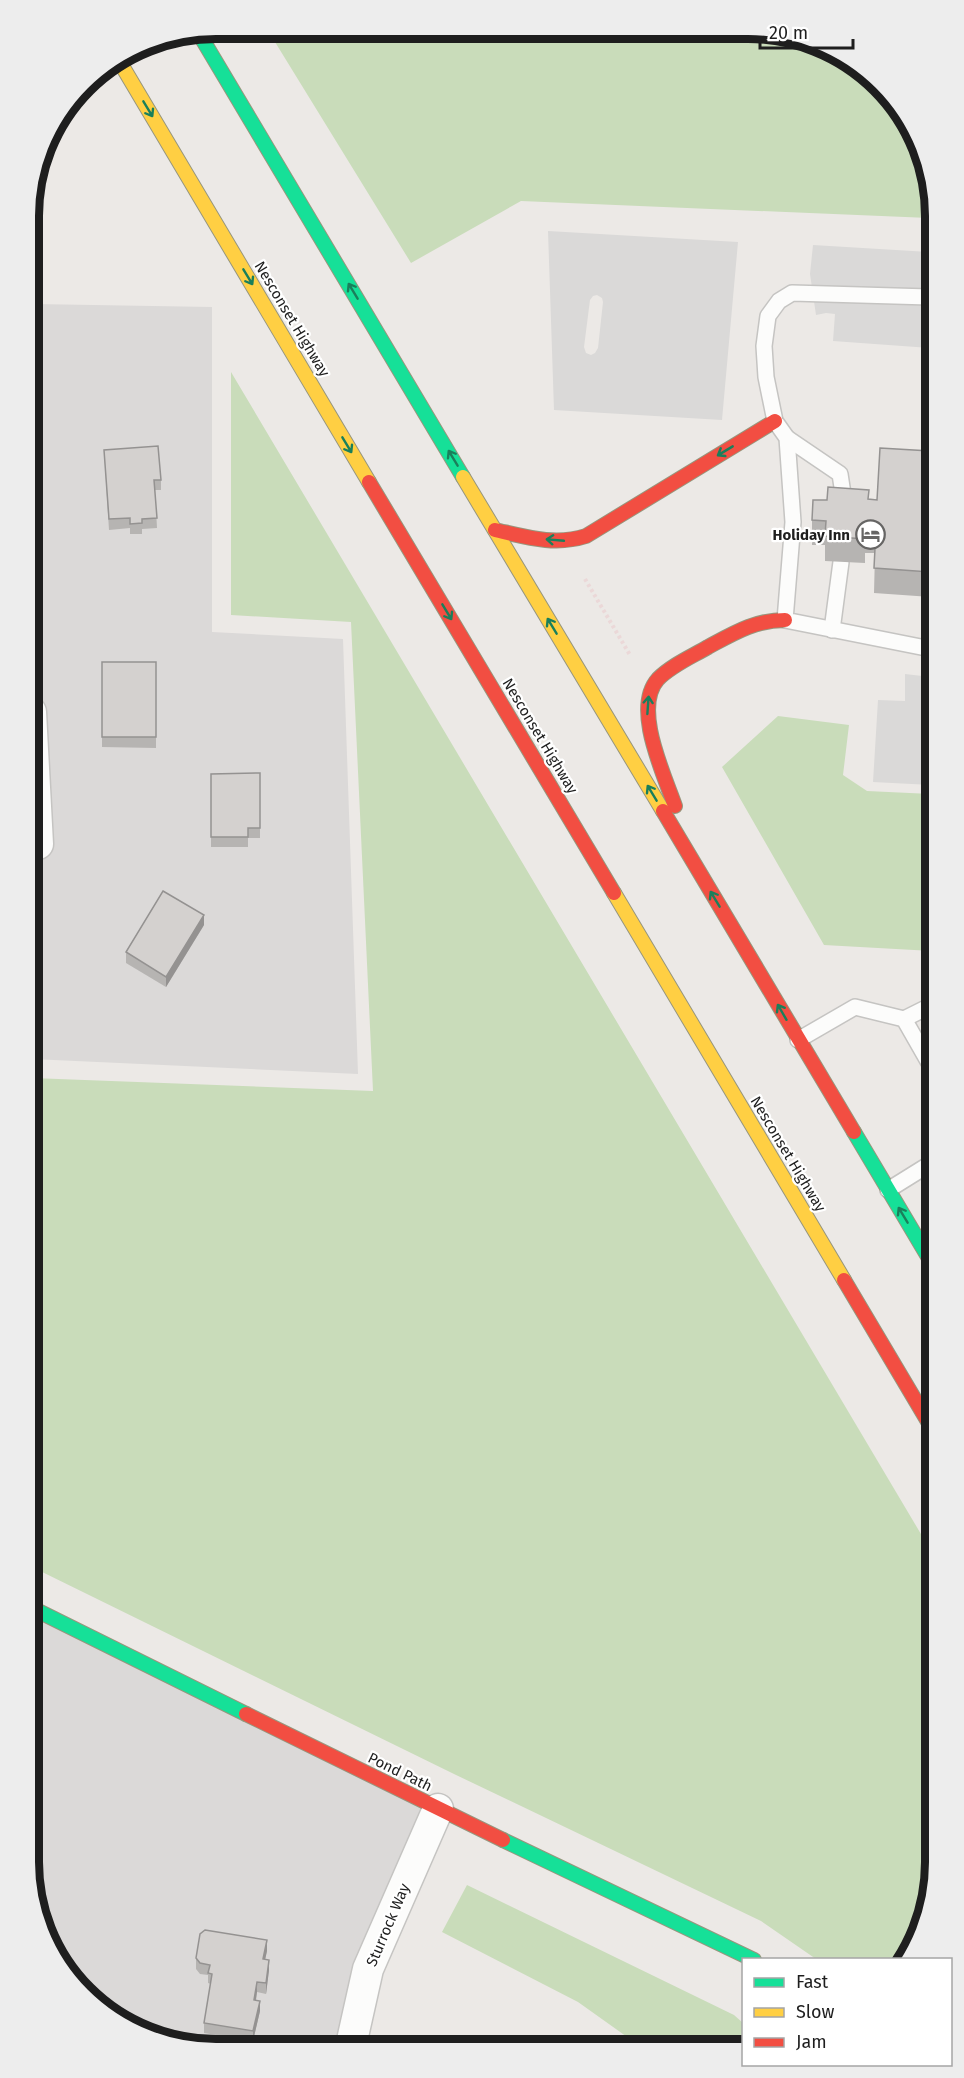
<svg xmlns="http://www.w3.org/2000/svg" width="964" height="2078" font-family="'Fira Sans',sans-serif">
<rect width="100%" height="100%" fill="#ece9e6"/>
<g fill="#dbd9d8">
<path d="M40,161H48L34,304L212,307V632L343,639L358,1074L32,1059L29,204Z"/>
<path d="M34,1609L439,1810L380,1933L363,2045L180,2046L92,2003L60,1966L35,1911Z"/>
</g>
<g fill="#dad9d8" fill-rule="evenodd">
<path d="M548,231L738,242L722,420L554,410ZM597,295L602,298L603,302L598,348L595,353L591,355L586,353L584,347L590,300L593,296Z"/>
<path d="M813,245L929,252L930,348L833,341L835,314L826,313L816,315L810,274Z"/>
<path d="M905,674L931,677V785L873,782L878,700L905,701Z"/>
</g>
<g fill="#c9dcba">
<path d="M267,29L784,32L872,75L904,112L929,167V218L521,201L411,263Z"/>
<path d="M231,372L934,1556L935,1874L921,1933L906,1959H816L761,1921L454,1774L34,1568L32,1078L373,1091L351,622L231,615Z"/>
<path d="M778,716L849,725L843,775L867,791L931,794L932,951L824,945L722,767Z"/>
<path d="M467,1885L734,2015L743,2023V2043L637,2044L578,2002L442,1932Z"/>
</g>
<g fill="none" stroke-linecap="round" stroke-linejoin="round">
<defs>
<g id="lane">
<path d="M929,297L792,293L779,301L768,316L764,346L766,377L775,421L787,438L793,522L785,620L931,649"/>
<path d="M787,438L840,474L845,507"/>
<path d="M832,630L841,562"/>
<path d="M904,1019L932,1005"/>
<path d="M798,1040L855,1007L904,1019L932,1068"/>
<path d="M888,1190L933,1162"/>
</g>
<g id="street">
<path d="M31,712L38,844"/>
<path d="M351,2045L368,1969L438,1809"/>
</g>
<g id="fast">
<path d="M198,32L463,477"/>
<path d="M854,1132L933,1265"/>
<path d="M34,1609L246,1714"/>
<path d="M503,1840L754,1960"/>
</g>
<g id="slow">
<path d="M118,59L369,482"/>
<path d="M463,477L663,811"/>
<path d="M614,893L844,1280"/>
</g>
<g id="jam">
<path d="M369,482L614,893"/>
<path d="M495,530C526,537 555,546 586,536L775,421"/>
<path d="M675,806C664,774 632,708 658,679C672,665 691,657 708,647C734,633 755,620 785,620"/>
<path d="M663,811L854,1132"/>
<path d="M844,1280L933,1430"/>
<path d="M246,1714L503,1840"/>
</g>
</defs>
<use href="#lane" stroke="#c5c4c2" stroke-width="18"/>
<use href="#street" stroke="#c5c4c2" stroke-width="33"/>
<use href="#fast" stroke="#97967d" stroke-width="16"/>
<use href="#slow" stroke="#97967d" stroke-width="16"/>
<use href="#jam" stroke="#97967d" stroke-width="16"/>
<path stroke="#ebd8d8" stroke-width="4" stroke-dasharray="3 3" stroke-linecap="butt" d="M585,579L630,655"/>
<use href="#lane" stroke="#fcfcfb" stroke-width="15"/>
<use href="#street" stroke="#fcfcfb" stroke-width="30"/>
<use href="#fast" stroke="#16e098" stroke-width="14"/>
<use href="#slow" stroke="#ffcf43" stroke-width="14"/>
<use href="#jam" stroke="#f24e42" stroke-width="14"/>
</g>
<g fill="#b6b4b2">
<path d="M104,450L161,480V490H155L157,528L142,529V534H130V528L109,530Z"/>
<path d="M930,451L931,597L874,593L875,553H865V563L825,561V545H812V520L827,500H877Z"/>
<path d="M102,662H156V748L102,747Z"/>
<path d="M260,773V838H248V847H211V774Z"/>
<path d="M204,925L166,987L126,963V952Z"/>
<path d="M267,1951L265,1959L269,1970L266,1994L257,1992L256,2001L260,2011L253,2041L204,2033V2023L211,1984L208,1983V1975L200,1974L196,1969V1958Z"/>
</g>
<g fill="#949291">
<path d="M204,915V925L166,987V977Z"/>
<path d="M267,1940V1951L263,1969V1959Z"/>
<path d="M269,1960V1970L266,1994V1983Z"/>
<path d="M257,1982V1992L254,2011V2000Z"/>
<path d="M260,2001V2011L253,2041V2031Z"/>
</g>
<g fill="#d4d1cf" stroke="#949291" stroke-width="1.5">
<path d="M158,446L161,480H154L157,518L142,519V523L130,524V518L109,519L104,450Z"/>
<path d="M880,448L930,451V572L874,568L876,529L865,528V539L825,536L826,521L812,520L813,500H827L828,487L869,490L868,499L877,500Z"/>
<rect x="102" y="662" width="54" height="75"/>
<path d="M260,773V828H248V837H211V774Z"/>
<path d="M163,891L204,915L166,977L126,952Z"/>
<path d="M205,1930L267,1940L263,1959L269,1960L266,1983L257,1982L254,2000L260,2001L253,2031L204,2023L212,1974L208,1973L210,1965L200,1963L196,1958L200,1934Z"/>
</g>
<defs><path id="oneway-shaft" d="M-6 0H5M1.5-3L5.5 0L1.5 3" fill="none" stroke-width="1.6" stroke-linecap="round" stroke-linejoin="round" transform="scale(1.5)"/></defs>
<g stroke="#1a7f5b">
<use href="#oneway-shaft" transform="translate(148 109) rotate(59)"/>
<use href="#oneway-shaft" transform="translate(248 277) rotate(59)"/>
<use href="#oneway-shaft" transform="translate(353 291) rotate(-121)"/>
<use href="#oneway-shaft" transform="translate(347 445) rotate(59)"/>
<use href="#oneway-shaft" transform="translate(725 451) rotate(149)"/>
<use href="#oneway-shaft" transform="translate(453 458) rotate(-121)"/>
<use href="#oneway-shaft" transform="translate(555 540) rotate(-175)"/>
<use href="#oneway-shaft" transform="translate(447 612) rotate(59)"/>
<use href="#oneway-shaft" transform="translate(552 626) rotate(-121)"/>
<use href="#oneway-shaft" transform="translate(648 705) rotate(-86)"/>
<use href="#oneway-shaft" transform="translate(652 793) rotate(-121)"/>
<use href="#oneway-shaft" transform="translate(715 899) rotate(-121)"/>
<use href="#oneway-shaft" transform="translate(782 1012) rotate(-120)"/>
<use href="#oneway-shaft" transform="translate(903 1215) rotate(-121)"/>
</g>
<defs>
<symbol id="hotel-ring" viewBox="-11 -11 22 22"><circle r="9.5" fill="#fff" stroke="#666564" stroke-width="1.5"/><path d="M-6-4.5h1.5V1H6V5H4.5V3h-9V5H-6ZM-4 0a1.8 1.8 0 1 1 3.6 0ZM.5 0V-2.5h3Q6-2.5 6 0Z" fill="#666564"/></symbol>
</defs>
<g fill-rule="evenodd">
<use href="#hotel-ring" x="854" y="518" width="33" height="33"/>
</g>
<g text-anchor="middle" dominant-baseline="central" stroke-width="4.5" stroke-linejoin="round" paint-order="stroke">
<g font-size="15" fill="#1e1e1e" stroke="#fff">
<text transform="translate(292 319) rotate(59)">Nesconset Highway</text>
<text transform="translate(540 736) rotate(59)">Nesconset Highway</text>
<text transform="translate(788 1154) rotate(59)">Nesconset Highway</text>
<text transform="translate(400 1772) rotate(26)">Pond Path</text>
<text transform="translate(388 1925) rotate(-67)">Sturrock Way</text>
</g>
<g font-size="15" font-weight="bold" fill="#1e1e1e" stroke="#fff" text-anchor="end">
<text x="850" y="535">Holiday Inn</text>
</g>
</g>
<path d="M0 0H964V2078H0ZM216 39H748A177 177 0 0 1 925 216V1862A177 177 0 0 1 748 2039H216A177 177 0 0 1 39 1862V216A177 177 0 0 1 216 39Z" fill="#ededed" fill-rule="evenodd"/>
<path fill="none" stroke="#1e1e1e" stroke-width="8" d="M216 39H748A177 177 0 0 1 925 216V1862A177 177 0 0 1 748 2039H216A177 177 0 0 1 39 1862V216A177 177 0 0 1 216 39Z"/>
<rect x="742" y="1958" width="210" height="108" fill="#ffffff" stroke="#a5a5a5" stroke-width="1.5"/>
<rect x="754" y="1978" width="30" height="9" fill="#16e098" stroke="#a5a5a5" stroke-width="1.5"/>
<text x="796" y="1988" font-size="18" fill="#1e1e1e">Fast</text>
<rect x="754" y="2008" width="30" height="9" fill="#ffcf43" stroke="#a5a5a5" stroke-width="1.5"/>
<text x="796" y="2018" font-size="18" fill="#1e1e1e">Slow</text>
<rect x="754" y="2038" width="30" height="9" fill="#f24e42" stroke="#a5a5a5" stroke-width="1.5"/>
<text x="796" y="2048" font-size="18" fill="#1e1e1e">Jam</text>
<path d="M760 39v9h93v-9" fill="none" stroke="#1e1e1e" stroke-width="3"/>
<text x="769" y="39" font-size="18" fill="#1e1e1e" stroke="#ffffff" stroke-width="4.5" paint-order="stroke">20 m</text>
</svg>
